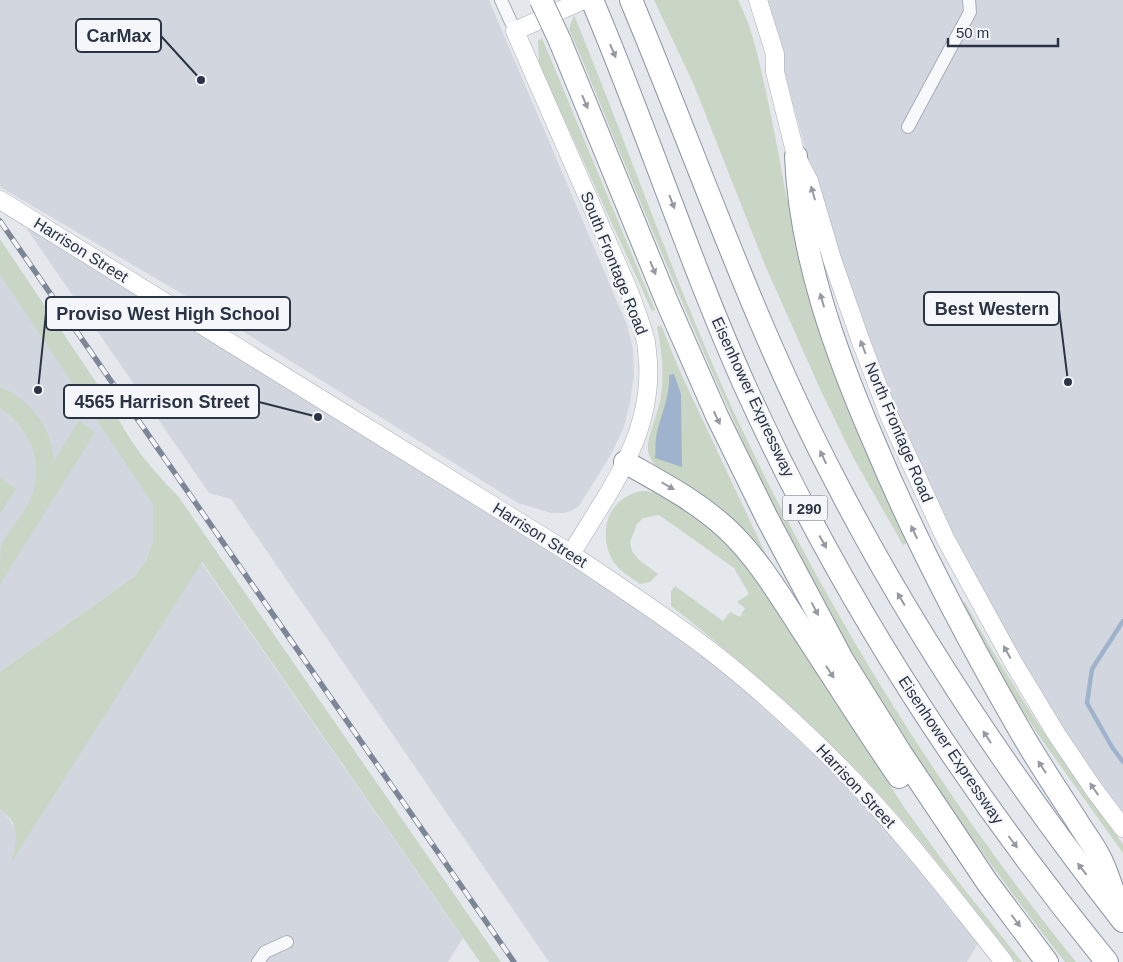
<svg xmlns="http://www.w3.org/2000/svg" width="1123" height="962" font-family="Arial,sans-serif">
<rect width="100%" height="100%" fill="#e4e7ec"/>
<g fill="#d2d6de">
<path d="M0,0H489L627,325L633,349L634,375L630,402L624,427L610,456L579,506L571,511L563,513H551L518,503L191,299L0,187Z"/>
<path d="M765,0H1123V812L1093,772L1036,686L960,557L919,471L836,257L799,126Z"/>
<path d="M20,219L610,587L694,648L780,718L851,788L915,860L978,943L967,962H549L231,499L209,493Z"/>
<path d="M0,275L153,505V542L146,560L135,576L0,672Z"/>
<path d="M201,562L463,938L448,962H0V809L5,813L16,830L17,843L12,861Z"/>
</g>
<g fill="#c9d6c5">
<path d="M654,0H738C753,29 759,61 766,92C774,128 780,163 787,199H789L909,541L903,545L853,457L821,391L765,265L694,85Z"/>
<path d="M574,15C633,158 682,306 750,446C838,629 948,804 1076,962H1065C950,816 845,659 766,490C711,375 663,256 614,138C599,102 585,65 569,29Z"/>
<path d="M542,38L655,310L652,311L539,64L538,41Z"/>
<path d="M0,239L112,406C128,441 151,469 178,496L501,962H480L202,562L11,863C18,840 21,825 0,809V672L135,576L146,560L153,542V505L0,275Z"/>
<path d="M661,325L682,376L767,557L765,558L659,470C654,464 649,458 648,450C646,441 658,412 660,401C665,376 662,351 657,327Z"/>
<path d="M0,387C30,399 52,428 54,461L79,421L95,432L0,584C0,575 0,554 1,546C9,529 24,515 31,498C45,464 30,427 0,408Z"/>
<path d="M0,478L16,489L0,514Z"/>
<path d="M642,491C657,491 664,497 677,504C709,524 732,547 755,577L906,810L957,880L1022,962H1016C971,905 928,847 879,794C816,725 745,664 671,606V592L675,586L723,621L730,612L740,617L745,608L737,602L749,594L734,568L659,515L643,518L637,524L630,542L632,551L639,560L658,574L650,582L640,584C632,578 622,573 616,565C602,548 602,518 618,503C625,496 633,493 642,491Z"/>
<path d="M965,602C1011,687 1065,766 1123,844V853L1039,736L1000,676L961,604Z"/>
</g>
<path fill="#9fb4cc" d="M674,374L681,394L682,467L655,458C656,451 655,444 656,438C660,415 670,399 669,375Z"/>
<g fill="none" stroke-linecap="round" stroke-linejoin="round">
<path stroke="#9fb4cc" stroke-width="4.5" d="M1123,621L1092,669L1087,703L1112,747L1123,762"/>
<defs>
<g id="street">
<path d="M501,0L515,31"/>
<path d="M908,127L970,12L969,0"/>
<path d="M258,962L265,952L287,942"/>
</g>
<g id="secondary">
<path d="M758,0L775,54V72L796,156L809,181L832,259L860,339L890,418L945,538L1013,662L1057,735L1095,791L1123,828"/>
<path d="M0,200L571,554C613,582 655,610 696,640C746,677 792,719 835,762C897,824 950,894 1004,962"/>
<path d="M571,554C608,492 653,436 648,361C647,355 647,348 646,342C642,325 635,308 629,291L515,31L583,0"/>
</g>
<g id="highway">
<path d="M592,0C646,127 688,258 744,384C838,592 963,786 1107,962"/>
<path d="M631,0C698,160 754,326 835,480C916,637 1014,782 1123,921"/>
<path d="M560,41L667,302L717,416L767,518L842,659L902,755L987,882L1047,962"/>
<path d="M796,156C800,256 836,354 875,444C916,542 965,635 1018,727C1036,759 1057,790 1077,821C1084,833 1093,844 1099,856C1107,870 1111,887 1117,902"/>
<path d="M625,462C660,482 697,501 727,529C757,557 779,594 801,628C834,678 865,728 899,777"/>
</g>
</defs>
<use href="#street" stroke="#a9aeb7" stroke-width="14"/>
<use href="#secondary" stroke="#a9aeb7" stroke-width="19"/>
<use href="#highway" stroke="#8b94a3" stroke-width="24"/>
<use href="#street" stroke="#f7f8fa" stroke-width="12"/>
<use href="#secondary" stroke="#fff" stroke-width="18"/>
<use href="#highway" stroke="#fff" stroke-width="22"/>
<defs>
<path id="rail" d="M0,221L514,962"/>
</defs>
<use href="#rail" stroke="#7d8696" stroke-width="5.5"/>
<use href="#rail" stroke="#f4f6f9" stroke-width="4" stroke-dasharray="11" stroke-linecap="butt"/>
<defs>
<path id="highway-bridge" d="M541,0L560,41"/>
</defs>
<use href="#highway-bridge" stroke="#8b94a3" stroke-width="24" stroke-linecap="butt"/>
<use href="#highway-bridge" stroke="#fff" stroke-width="22"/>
</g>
<defs><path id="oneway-solid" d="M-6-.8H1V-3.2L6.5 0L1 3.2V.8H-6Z" transform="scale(1.25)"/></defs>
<g fill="#959aa2">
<use href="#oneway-solid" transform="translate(613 51) rotate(67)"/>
<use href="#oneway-solid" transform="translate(585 102) rotate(67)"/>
<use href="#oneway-solid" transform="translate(813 193) rotate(-106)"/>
<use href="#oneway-solid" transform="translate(672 202) rotate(69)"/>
<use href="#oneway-solid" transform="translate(653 268) rotate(68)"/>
<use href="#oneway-solid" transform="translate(822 300) rotate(-106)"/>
<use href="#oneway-solid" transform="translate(863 347) rotate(-111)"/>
<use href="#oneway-solid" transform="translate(717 418) rotate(65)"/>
<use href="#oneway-solid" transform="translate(823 457) rotate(-115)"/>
<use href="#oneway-solid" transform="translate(668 486) rotate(30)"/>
<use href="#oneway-solid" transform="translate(914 532) rotate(-115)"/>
<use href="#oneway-solid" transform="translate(823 542) rotate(61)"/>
<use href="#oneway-solid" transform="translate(901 599) rotate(-121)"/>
<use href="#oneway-solid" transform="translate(815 609) rotate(62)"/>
<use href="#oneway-solid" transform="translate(1007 652) rotate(-119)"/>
<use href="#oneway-solid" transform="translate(830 672) rotate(57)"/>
<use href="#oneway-solid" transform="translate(987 737) rotate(-123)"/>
<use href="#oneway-solid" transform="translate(1042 767) rotate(-123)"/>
<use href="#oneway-solid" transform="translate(1094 789) rotate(-125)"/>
<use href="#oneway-solid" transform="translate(1013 842) rotate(53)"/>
<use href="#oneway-solid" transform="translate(1082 869) rotate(-128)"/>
<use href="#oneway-solid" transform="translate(1016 921) rotate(53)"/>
</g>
<g text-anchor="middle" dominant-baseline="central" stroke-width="5" stroke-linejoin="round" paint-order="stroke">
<rect fill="#f4f6f9" stroke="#676e7b" stroke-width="1" x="782.5" y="495.5" width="45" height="25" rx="4"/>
<g font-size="15" font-weight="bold" fill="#2b3445">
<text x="805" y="508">I 290</text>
</g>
<g font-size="16" fill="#2b3445" stroke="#f4f6f9">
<text transform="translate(81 250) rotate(32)">Harrison Street</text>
<text transform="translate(614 263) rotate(68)">South Frontage Road</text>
<text transform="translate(753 397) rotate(65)">Eisenhower Expressway</text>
<text transform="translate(899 432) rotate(67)">North Frontage Road</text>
<text transform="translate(540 535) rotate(32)">Harrison Street</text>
<text transform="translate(951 750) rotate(56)">Eisenhower Expressway</text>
<text transform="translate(856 786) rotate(47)">Harrison Street</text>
</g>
</g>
<path fill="none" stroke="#2b3445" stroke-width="2" d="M201 80L161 36M1068 382L1059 309M38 390L46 313M318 417L259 402"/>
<g fill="#2b3445" stroke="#f4f6f9" stroke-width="2">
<circle cx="201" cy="80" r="5"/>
<circle cx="1068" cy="382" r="5"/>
<circle cx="38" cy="390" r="5"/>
<circle cx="318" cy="417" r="5"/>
</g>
<g fill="#f4f6f9" stroke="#2b3445" stroke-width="2">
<rect x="76" y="19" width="85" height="33" rx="5"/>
<rect x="924" y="292" width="135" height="33" rx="5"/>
<rect x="46" y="297" width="244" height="33" rx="5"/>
<rect x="64" y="385" width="195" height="33" rx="5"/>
</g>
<g font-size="18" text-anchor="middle" font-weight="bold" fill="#2b3445">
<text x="119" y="42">CarMax</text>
<text x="992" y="315">Best Western</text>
<text x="168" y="320">Proviso West High School</text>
<text x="162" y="408">4565 Harrison Street</text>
</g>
<path d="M948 38v8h110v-8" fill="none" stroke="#2b3445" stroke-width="2.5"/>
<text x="956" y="38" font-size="15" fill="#2b3445" stroke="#f4f6f9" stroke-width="4" paint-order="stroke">50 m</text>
</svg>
